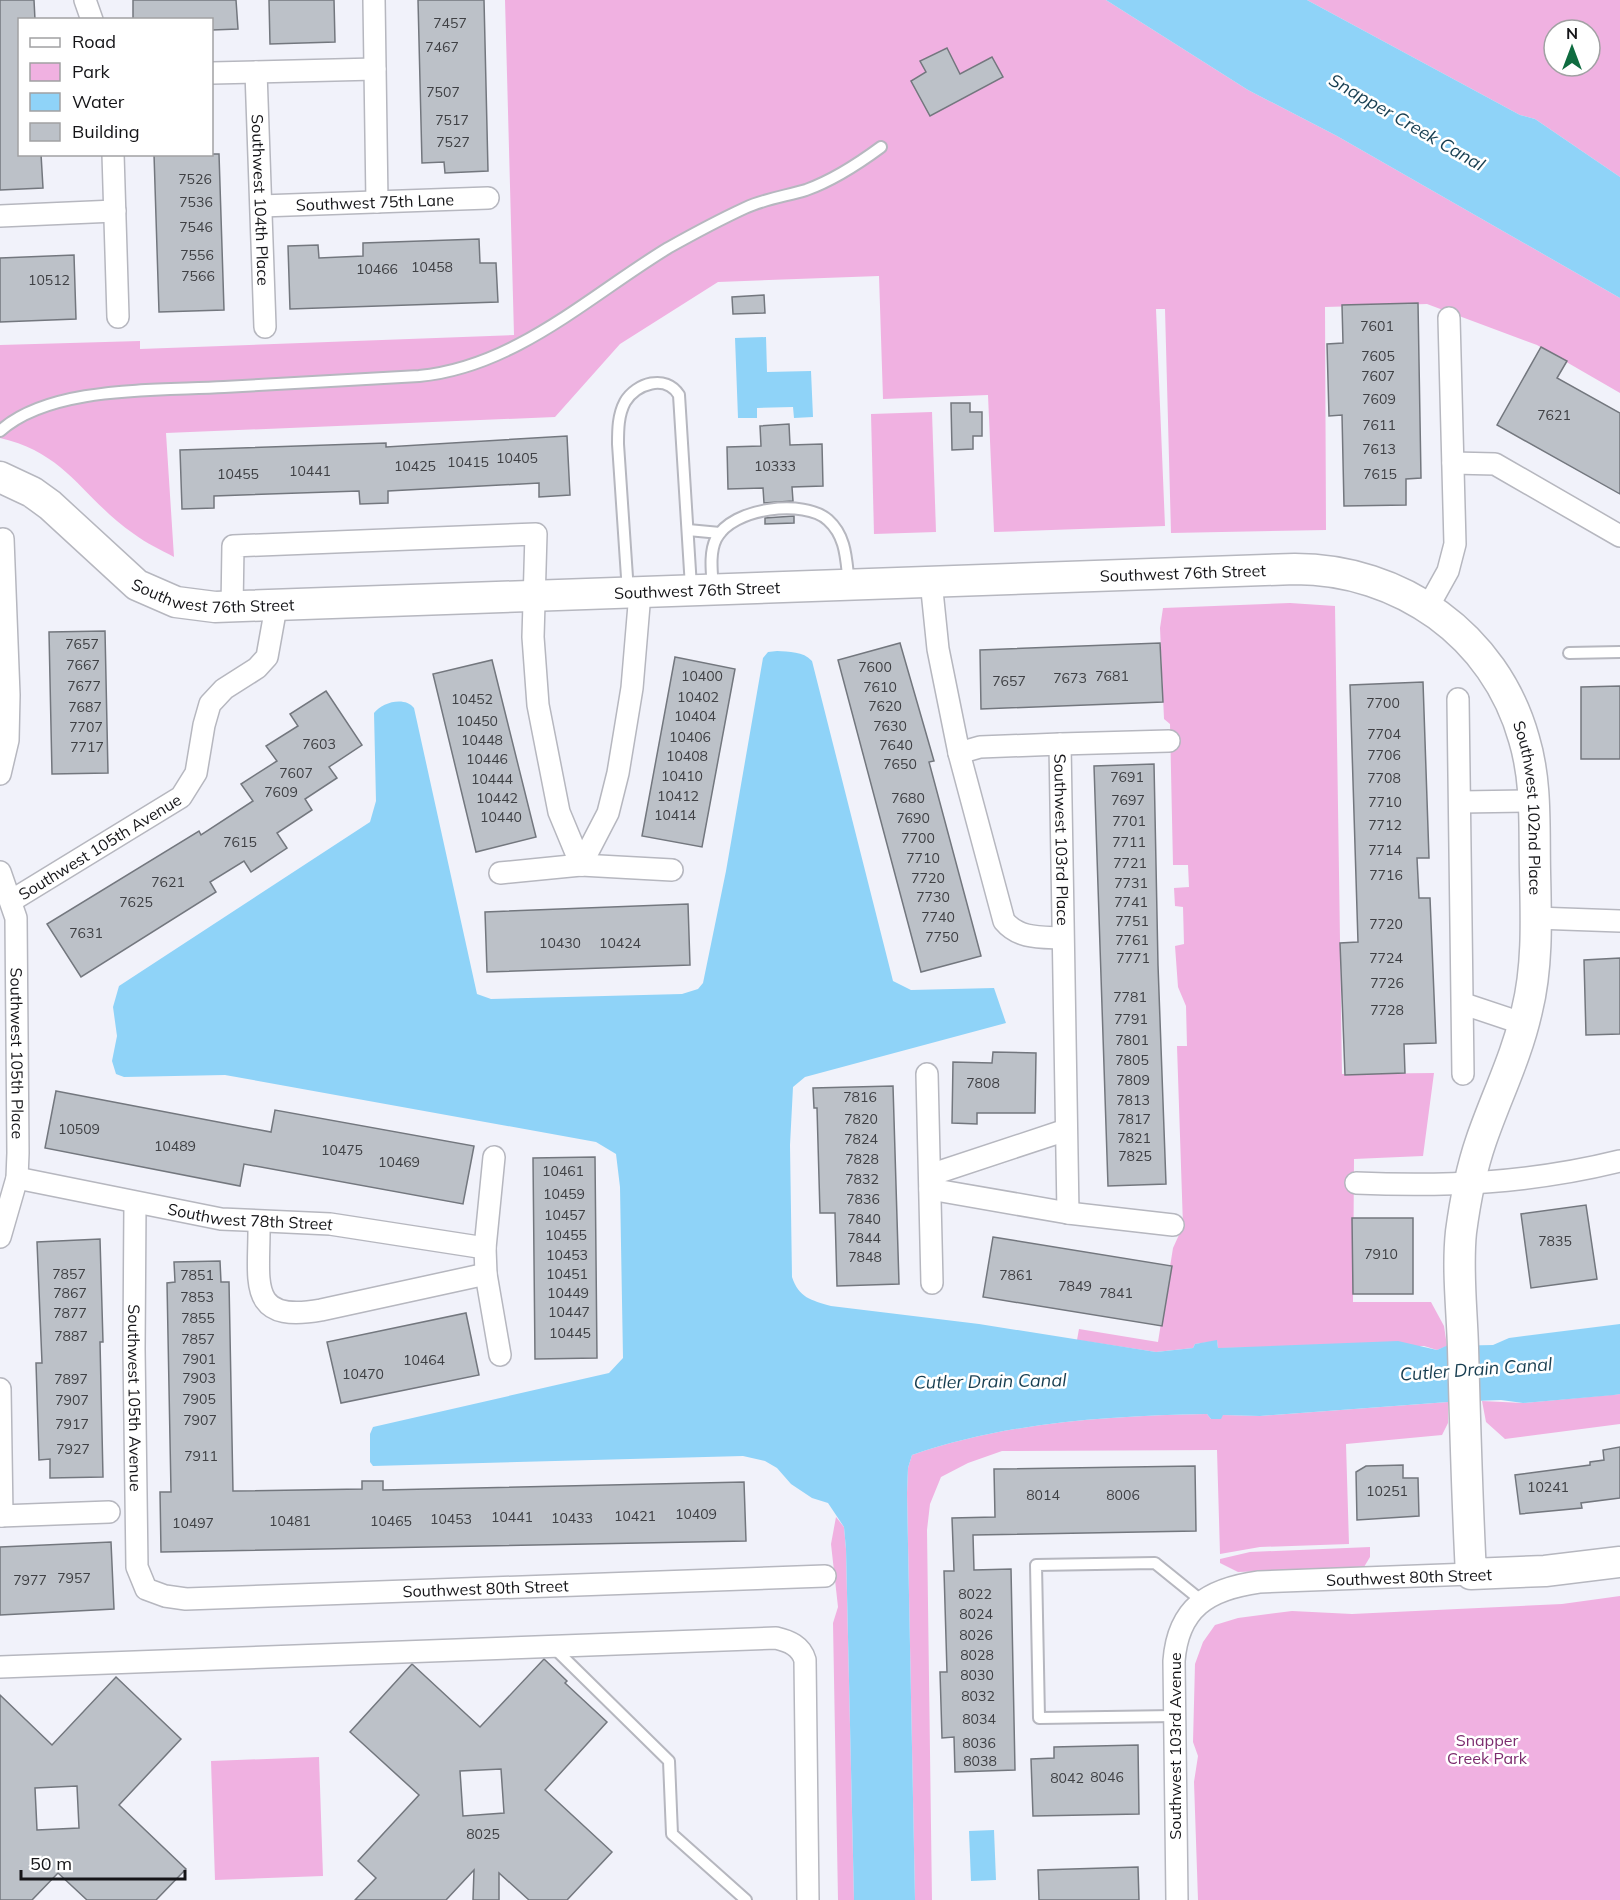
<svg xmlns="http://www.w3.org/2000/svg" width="1620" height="1900" font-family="Mulish,sans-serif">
<rect width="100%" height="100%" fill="#f1f2fa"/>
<g fill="#f0b1e1" fill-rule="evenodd">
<path d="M505,0H1106L1248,90L1337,136L1620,298V393L1537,345L1427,304L1325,307L1326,530L1171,533L1165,309H1156L1165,526L994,532L988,395L883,399L879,276L718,282L620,344L555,417L166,433L174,557C161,550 146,543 134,534C83,499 67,453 0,438V345L140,341V349L514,335Z"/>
<path d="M1307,0H1620V177L1535,119L1520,115ZM1554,30H1590V66H1554Z"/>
<path d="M932,412L936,532L874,534L871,414Z"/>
<path d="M1290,603L1335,606L1342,1074L1434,1073L1423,1156L1354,1159L1353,1302H1431L1444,1326L1447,1346L1437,1350L1424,1346L1218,1348L1217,1341L1195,1344L1193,1348L1156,1352L1077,1340L1079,1329L1158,1342L1173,1248L1183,1226L1177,1046H1187L1186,1006L1178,987L1175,946L1184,944L1183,907L1175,906L1174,888L1189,887L1188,865H1173L1170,724L1164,719L1160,628L1163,608Z"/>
<path d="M1620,1394V1424L1505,1439L1486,1422L1482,1401L1523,1403Z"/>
<path d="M1448,1402V1423L1442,1435L1346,1444L1349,1544L1260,1547L1220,1554L1217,1450L1002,1451L968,1463L941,1477L930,1504L927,1530L932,1900H915L907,1493L908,1468L912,1455C1008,1422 1107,1416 1207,1414L1211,1419L1223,1415L1260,1416Z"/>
<path d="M836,1517L844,1527L846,1549L854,1900H838L833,1623L838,1607L831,1544Z"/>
<path d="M1370,1547V1557L1364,1567L1238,1572L1220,1563V1559L1250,1552Z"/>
<path d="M1620,1596V1900H1198L1194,1782L1198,1756L1193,1742L1195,1664L1203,1642L1215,1625L1238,1618L1292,1611L1352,1614L1562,1604Z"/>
<path d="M319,1757L323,1876L215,1880L211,1761Z"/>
</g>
<g fill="#8fd3f8">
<path d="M1106,0H1307L1520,115L1535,119L1620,177V298L1337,136L1248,90Z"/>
<path d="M766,337L767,372L811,371L813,417L794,418L793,407L757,408V418H738L735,338Z"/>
<path d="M777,651C789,652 803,651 812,661L893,981L911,990L994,988L1006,1023L805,1077L793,1087L790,1145L792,1277C799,1298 811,1300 831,1306L979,1324L1156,1352L1193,1348L1195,1344L1217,1340L1218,1348L1398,1341L1437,1350L1446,1346L1493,1345L1509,1338L1620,1324V1394L1614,1395L1523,1403L1501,1400L1448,1402L1260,1416L1223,1415L1221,1419H1211L1207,1414C1107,1416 1008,1422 912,1455L908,1468L907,1493L915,1900H854L846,1549L844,1527L828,1503L812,1498L791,1484L777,1468L765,1461L743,1456L373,1466L370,1462V1434L373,1427L609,1373L623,1358L620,1187L616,1154L596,1142L225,1075L124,1077L116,1074L112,1061L117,1036L113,1007L119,986L370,822L376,801L374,713C382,702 405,696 414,708L477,994L491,999L682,994L698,989L703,983L726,871L763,658L768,652Z"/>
<path d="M994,1830L996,1880L971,1881L969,1831Z"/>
</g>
<g fill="#bcc1c8" stroke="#73777e" stroke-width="1.5" fill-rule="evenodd">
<path d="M0,0H34L35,20H20V154H41L43,188L0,190Z"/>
<path d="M133,0H236L238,29L212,30V20H133Z"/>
<path d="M269,0H334L335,42L270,44Z"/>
<path d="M418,0H484L488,171L445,173L444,162L422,163Z"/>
<path d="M947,48L960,74L992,57L1003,77L930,116L911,81L926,72L920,61Z"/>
<path d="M154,154H219L224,310L159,312Z"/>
<path d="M479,239L480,263H496L498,302L290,309L288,246L318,245L319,258L363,256V243Z"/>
<path d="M74,255L76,319L0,322V258Z"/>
<path d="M764,295L765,313L733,314L732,297Z"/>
<path d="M1418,303L1421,478L1406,479V505L1344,506L1342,415L1329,416L1327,344L1343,343L1342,305Z"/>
<path d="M1541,347L1567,361L1557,378L1620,413V494L1497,425Z"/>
<path d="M951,403H970V412H982V436H973V449L952,450Z"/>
<path d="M789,424L790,445L822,444L823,486L792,487L793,501L764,503L763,488L728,489L727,447L761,446L760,426Z"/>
<path d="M567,436L570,495L539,497V483L388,491V503L360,504L359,491L214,496V508L182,509L180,450L386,443V447Z"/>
<path d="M794,516V523L765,524V518Z"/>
<path d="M105,631L108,773L52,774L49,632Z"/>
<path d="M900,643L934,761L929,762L981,956L921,972L838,660Z"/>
<path d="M1160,643L1163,702L981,709L980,650Z"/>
<path d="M675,657L735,669L702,847L642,836Z"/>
<path d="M492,660L536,837L476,852L433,674Z"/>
<path d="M1423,682L1429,858H1417L1419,898H1430L1436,1043L1404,1044L1405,1073L1345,1075L1340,943L1358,942L1350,685Z"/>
<path d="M1620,686V759H1581V687Z"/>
<path d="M326,691L362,745L329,767L337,778L305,799L312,810L277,833L287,848L251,872L244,861L210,882L216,892L81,977L47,924L199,831L201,835L253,801L241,784L277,761L266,746L298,726L290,714Z"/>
<path d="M1154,764L1158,965L1166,1184L1108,1186L1094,766Z"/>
<path d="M688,904L690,965L487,972L485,912Z"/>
<path d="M1620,958V1034L1586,1035L1584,960Z"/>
<path d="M993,1052L1036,1053L1035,1113H977V1124L952,1123L953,1062L992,1063Z"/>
<path d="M893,1086L899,1284L837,1286L835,1213H820L817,1108H814L813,1088Z"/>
<path d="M56,1091L271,1132L275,1110L474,1146L463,1204L244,1164L240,1186L45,1148Z"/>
<path d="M595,1157L597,1358L535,1359L533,1158Z"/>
<path d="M1586,1205L1597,1279L1531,1288L1521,1214Z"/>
<path d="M1352,1218H1413V1294H1353Z"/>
<path d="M993,1237L1172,1266L1162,1326L983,1297Z"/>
<path d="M100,1239L103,1342H100L103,1477L50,1478V1459L39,1460L36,1363H42L37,1242Z"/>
<path d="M220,1261L221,1282H229L233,1491L362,1489V1481H383V1490L744,1482L746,1541L161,1552L160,1492H171L167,1283L175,1282L174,1262Z"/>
<path d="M466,1313L479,1375L341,1403L327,1342Z"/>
<path d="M1620,1447V1498L1581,1503L1582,1508L1520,1514L1515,1475L1590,1465V1462L1604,1460L1603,1450Z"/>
<path d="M1403,1465V1478H1418L1419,1516L1357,1520L1356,1472L1366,1466Z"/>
<path d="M1195,1466L1196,1531L973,1535L974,1570L1011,1569L1015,1770L955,1772L954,1737L942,1738L940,1672H947L944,1571H954L952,1518L995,1517L994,1469Z"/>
<path d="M111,1542L114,1609L0,1615V1547Z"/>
<path d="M544,1659L567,1681L565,1683L607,1722L545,1790L612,1852L567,1900H529L499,1873V1900H473L474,1870L446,1900H355L376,1878L358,1861L419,1795L350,1732L412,1664L480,1727ZM501,1769L504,1813L463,1816L460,1771Z"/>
<path d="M116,1677L181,1739L119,1805L186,1869L156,1900H87L58,1873L32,1900H0V1695L52,1745ZM77,1786L79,1828L37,1830L35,1788Z"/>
<path d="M1138,1745L1139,1814L1033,1816L1031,1759L1054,1758V1747Z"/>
<path d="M1138,1867L1139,1900H1039L1038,1870Z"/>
</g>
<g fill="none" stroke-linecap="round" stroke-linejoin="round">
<defs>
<g id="lane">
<path d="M0,431C51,385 158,391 224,387C289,383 354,380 419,376C515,367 589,296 668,248C693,234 719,220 745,208C764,199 786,196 806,190C834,180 858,164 881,147"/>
<path d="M688,530L720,533"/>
<path d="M713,589C712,573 709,553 716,539C732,507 805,499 828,520C847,537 846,561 849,584"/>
<path d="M628,592L618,444C618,430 618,415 625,402C636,383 666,374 679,395L691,587"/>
<path d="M1569,653L1620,652"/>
<path d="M553,1647L669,1761L672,1834L746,1900"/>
<path d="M1174,1716L1039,1718L1036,1565L1155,1563L1202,1601"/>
</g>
<g id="street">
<path d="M85,0L92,20"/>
<path d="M374,0L377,202"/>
<path id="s1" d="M256,72L265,327"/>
<path d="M212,73L375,69"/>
<path d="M113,154L118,317"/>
<path id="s2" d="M261,206L488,198"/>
<path d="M0,216L115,211"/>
<path d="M1453,463L1495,464L1620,536"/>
<path id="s3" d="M931,581L938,649L959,753L980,747L1060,744L1068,1213"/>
<path d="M1428,607L1448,571L1455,544L1449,318"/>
<path d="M232,608L233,546L536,534L533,637L538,705L559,812L581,865"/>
<path d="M1458,699L1463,1074"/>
<path d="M1060,744L1169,741"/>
<path d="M959,753L1004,921C1019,939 1040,937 1062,938"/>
<path d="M0,774L8,740L9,695L3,539"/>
<path d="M1461,802L1533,801"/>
<path d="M581,865L608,813L618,773L632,688L640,593"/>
<path id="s4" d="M0,872L16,918L18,1153L17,1178L0,1237"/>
<path d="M500,873L581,865L672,870"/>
<path id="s5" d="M11,901L181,797L196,773L204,725L210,704L224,689L257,668L267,657L276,607"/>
<path d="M1536,918L1620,921"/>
<path d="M1464,1004L1524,1024"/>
<path d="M927,1074L932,1283"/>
<path d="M494,1157L485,1248L486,1274L500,1355"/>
<path d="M930,1175L1066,1130"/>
<path id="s6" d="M17,1178L221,1219L330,1224L485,1248"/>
<path d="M1356,1183C1447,1187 1531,1183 1620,1161"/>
<path d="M930,1189L1068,1213L1173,1225"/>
<path id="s7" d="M135,1204L134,1349L137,1567L146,1589L165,1596L186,1599L825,1576"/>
<path d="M259,1223C260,1280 245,1324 321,1310L486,1274"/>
<path d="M0,1389L2,1516"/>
<path d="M0,1516L109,1512"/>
<path d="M0,1667L776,1638C789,1641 801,1646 805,1660L808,1900"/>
<path d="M1177,1900L1174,1661C1178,1608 1208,1589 1259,1582L1471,1574"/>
</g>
<g id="secondary">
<path id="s8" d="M0,477L32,492L50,505L137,585L176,602L215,607L1295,569C1400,569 1495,635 1524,739C1537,782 1534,827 1535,872C1536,917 1538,966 1527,1010C1517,1056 1496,1097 1481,1141C1471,1170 1465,1202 1461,1232C1457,1270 1462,1310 1463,1348C1465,1423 1467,1499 1471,1574L1545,1571L1620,1562"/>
</g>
</defs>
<use href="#lane" stroke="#b6b7bf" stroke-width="14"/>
<use href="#street" stroke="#b6b7bf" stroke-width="24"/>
<use href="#secondary" stroke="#b6b7bf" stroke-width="33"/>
<use href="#lane" stroke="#fff" stroke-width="10"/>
<use href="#street" stroke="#fff" stroke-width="21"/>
<use href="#secondary" stroke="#fff" stroke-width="30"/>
</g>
<g text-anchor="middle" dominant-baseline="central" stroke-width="5" stroke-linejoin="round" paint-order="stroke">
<g font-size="14" fill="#3f4044">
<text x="450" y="23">7457</text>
<text x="442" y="47">7467</text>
<text x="443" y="92">7507</text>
<text x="452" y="120">7517</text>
<text x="453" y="142">7527</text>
<text x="195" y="179">7526</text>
<text x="196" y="202">7536</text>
<text x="196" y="227">7546</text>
<text x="197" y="255">7556</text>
<text x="432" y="267">10458</text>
<text x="377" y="269">10466</text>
<text x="198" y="276">7566</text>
<text x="49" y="280">10512</text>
<text x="1377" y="326">7601</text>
<text x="1378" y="356">7605</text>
<text x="1378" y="376">7607</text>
<text x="1379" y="399">7609</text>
<text x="1554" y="415">7621</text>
<text x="1379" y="425">7611</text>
<text x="1379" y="449">7613</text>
<text x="517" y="458">10405</text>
<text x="468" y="462">10415</text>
<text x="415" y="466">10425</text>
<text x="775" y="466">10333</text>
<text x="310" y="471">10441</text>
<text x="238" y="474">10455</text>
<text x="1380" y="474">7615</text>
<text x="82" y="644">7657</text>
<text x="83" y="665">7667</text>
<text x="875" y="667">7600</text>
<text x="702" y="676">10400</text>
<text x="1112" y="676">7681</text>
<text x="1070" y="678">7673</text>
<text x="1009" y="681">7657</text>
<text x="84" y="686">7677</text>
<text x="880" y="687">7610</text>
<text x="698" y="697">10402</text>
<text x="472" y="699">10452</text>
<text x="1383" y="703">7700</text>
<text x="885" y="706">7620</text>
<text x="85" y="707">7687</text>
<text x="695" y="716">10404</text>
<text x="477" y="721">10450</text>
<text x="890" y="726">7630</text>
<text x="86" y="727">7707</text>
<text x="1384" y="734">7704</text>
<text x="690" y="737">10406</text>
<text x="482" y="740">10448</text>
<text x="319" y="744">7603</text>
<text x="896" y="745">7640</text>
<text x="87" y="747">7717</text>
<text x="1384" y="755">7706</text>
<text x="687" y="756">10408</text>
<text x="487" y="759">10446</text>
<text x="900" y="764">7650</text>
<text x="296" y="773">7607</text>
<text x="682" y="776">10410</text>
<text x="1127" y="777">7691</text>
<text x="1384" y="778">7708</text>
<text x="492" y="779">10444</text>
<text x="281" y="792">7609</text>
<text x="678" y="796">10412</text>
<text x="497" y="798">10442</text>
<text x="908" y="798">7680</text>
<text x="1128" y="800">7697</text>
<text x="1385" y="802">7710</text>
<text x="675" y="815">10414</text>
<text x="501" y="817">10440</text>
<text x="913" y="818">7690</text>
<text x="1129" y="821">7701</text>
<text x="1385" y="825">7712</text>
<text x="918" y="838">7700</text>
<text x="240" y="842">7615</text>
<text x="1129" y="842">7711</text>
<text x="1385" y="850">7714</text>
<text x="923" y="858">7710</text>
<text x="1130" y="863">7721</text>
<text x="1386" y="875">7716</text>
<text x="928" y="878">7720</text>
<text x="168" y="882">7621</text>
<text x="1131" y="883">7731</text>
<text x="933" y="897">7730</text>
<text x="136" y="902">7625</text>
<text x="1131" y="902">7741</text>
<text x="938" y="917">7740</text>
<text x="1132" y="921">7751</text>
<text x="1386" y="924">7720</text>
<text x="86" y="933">7631</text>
<text x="942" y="937">7750</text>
<text x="1132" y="940">7761</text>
<text x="560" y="943">10430</text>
<text x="620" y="943">10424</text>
<text x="1133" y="958">7771</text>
<text x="1386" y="958">7724</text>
<text x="1387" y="983">7726</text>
<text x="1130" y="997">7781</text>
<text x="1387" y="1010">7728</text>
<text x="1131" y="1019">7791</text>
<text x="1132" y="1040">7801</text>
<text x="1132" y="1060">7805</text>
<text x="1133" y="1080">7809</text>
<text x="983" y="1083">7808</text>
<text x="860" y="1097">7816</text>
<text x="1133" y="1100">7813</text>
<text x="861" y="1119">7820</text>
<text x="1134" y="1119">7817</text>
<text x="79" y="1129">10509</text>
<text x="1134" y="1138">7821</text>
<text x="861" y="1139">7824</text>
<text x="175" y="1146">10489</text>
<text x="342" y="1150">10475</text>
<text x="1135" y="1156">7825</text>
<text x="862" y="1159">7828</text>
<text x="399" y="1162">10469</text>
<text x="563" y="1171">10461</text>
<text x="862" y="1179">7832</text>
<text x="564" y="1194">10459</text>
<text x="863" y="1199">7836</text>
<text x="565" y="1215">10457</text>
<text x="864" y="1219">7840</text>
<text x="566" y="1235">10455</text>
<text x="864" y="1238">7844</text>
<text x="1555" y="1241">7835</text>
<text x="1381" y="1254">7910</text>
<text x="567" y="1255">10453</text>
<text x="865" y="1257">7848</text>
<text x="69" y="1274">7857</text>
<text x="567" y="1274">10451</text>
<text x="197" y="1275">7851</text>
<text x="1016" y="1275">7861</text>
<text x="1075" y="1286">7849</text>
<text x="70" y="1293">7867</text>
<text x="568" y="1293">10449</text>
<text x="1116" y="1293">7841</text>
<text x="197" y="1297">7853</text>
<text x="569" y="1312">10447</text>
<text x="70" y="1313">7877</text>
<text x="198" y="1318">7855</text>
<text x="570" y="1333">10445</text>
<text x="71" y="1336">7887</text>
<text x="198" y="1339">7857</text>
<text x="199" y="1359">7901</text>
<text x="424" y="1360">10464</text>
<text x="363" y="1374">10470</text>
<text x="199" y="1378">7903</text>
<text x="71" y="1379">7897</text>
<text x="199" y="1399">7905</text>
<text x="72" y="1400">7907</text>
<text x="200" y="1420">7907</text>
<text x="72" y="1424">7917</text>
<text x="73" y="1449">7927</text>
<text x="201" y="1456">7911</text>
<text x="1548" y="1487">10241</text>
<text x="1387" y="1491">10251</text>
<text x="1043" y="1495">8014</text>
<text x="1123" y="1495">8006</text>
<text x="696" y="1514">10409</text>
<text x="635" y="1516">10421</text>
<text x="512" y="1517">10441</text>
<text x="572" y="1518">10433</text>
<text x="451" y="1519">10453</text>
<text x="290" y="1521">10481</text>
<text x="391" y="1521">10465</text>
<text x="193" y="1523">10497</text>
<text x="74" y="1578">7957</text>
<text x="30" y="1580">7977</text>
<text x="975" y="1594">8022</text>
<text x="976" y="1614">8024</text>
<text x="976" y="1635">8026</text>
<text x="977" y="1655">8028</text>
<text x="977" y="1675">8030</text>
<text x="978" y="1696">8032</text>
<text x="979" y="1719">8034</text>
<text x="979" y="1743">8036</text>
<text x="980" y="1761">8038</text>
<text x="1107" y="1777">8046</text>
<text x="1067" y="1778">8042</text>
<text x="483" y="1834">8025</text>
</g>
<g font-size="16" fill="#151518" stroke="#fff">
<text stroke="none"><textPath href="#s1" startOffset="128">Southwest 104th Place</textPath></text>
<text stroke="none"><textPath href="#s2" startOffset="114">Southwest 75th Lane</textPath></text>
<text stroke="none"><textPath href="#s8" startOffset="1226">Southwest 76th Street</textPath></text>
<text stroke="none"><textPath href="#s8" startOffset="740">Southwest 76th Street</textPath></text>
<text stroke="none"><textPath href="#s8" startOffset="254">Southwest 76th Street</textPath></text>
<text stroke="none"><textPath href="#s8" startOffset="1714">Southwest 102nd Place</textPath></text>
<text stroke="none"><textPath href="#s3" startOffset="372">Southwest 103rd Place</textPath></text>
<text stroke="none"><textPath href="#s5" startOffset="104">Southwest 105th Avenue</textPath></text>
<text stroke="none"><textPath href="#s4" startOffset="184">Southwest 105th Place</textPath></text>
<text stroke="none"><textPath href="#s6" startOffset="237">Southwest 78th Street</textPath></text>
<text stroke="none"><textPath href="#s7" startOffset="194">Southwest 105th Avenue</textPath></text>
<text transform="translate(1409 1577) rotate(-2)">Southwest 80th Street</text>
<text stroke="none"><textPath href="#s7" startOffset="728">Southwest 80th Street</textPath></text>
<text transform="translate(1175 1746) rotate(-90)">Southwest 103rd Avenue</text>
</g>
<g font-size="16" fill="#7c2c6e" stroke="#fff">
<text x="1487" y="1740">Snapper<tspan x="1487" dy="18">Creek Park</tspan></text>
</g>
<g font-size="18" font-style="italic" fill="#173e51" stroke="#fff">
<text transform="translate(1407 122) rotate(30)">Snapper Creek Canal</text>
<text transform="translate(1476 1369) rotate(-4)">Cutler Drain Canal</text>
<text transform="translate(990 1381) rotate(-1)">Cutler Drain Canal</text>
</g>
</g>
<rect x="18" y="18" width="195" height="138" fill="#ffffff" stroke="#a1a1a3" stroke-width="1.5"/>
<rect x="30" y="38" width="30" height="9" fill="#ffffff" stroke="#a1a1a3" stroke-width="1.5"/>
<text x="72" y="48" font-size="18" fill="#151518">Road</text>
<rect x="30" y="63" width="30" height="18" fill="#f0b1e1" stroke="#a1a1a3" stroke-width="1.5"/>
<text x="72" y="78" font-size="18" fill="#151518">Park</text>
<rect x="30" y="93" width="30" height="18" fill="#8fd3f8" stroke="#a1a1a3" stroke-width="1.5"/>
<text x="72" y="108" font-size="18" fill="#151518">Water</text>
<rect x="30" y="123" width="30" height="18" fill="#bcc1c8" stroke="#a1a1a3" stroke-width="1.5"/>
<text x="72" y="138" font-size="18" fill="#151518">Building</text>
<g transform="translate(1572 48)"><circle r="28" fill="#ffffff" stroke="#a1a1a3" stroke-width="1.5"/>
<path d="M0-4.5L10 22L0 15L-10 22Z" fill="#0f6c40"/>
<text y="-9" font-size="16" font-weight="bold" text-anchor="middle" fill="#151518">N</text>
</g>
<path d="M21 1870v9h164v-9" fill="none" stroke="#151518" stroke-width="3"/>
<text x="30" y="1870" font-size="18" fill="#151518" stroke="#ffffff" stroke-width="4.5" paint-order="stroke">50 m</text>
</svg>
